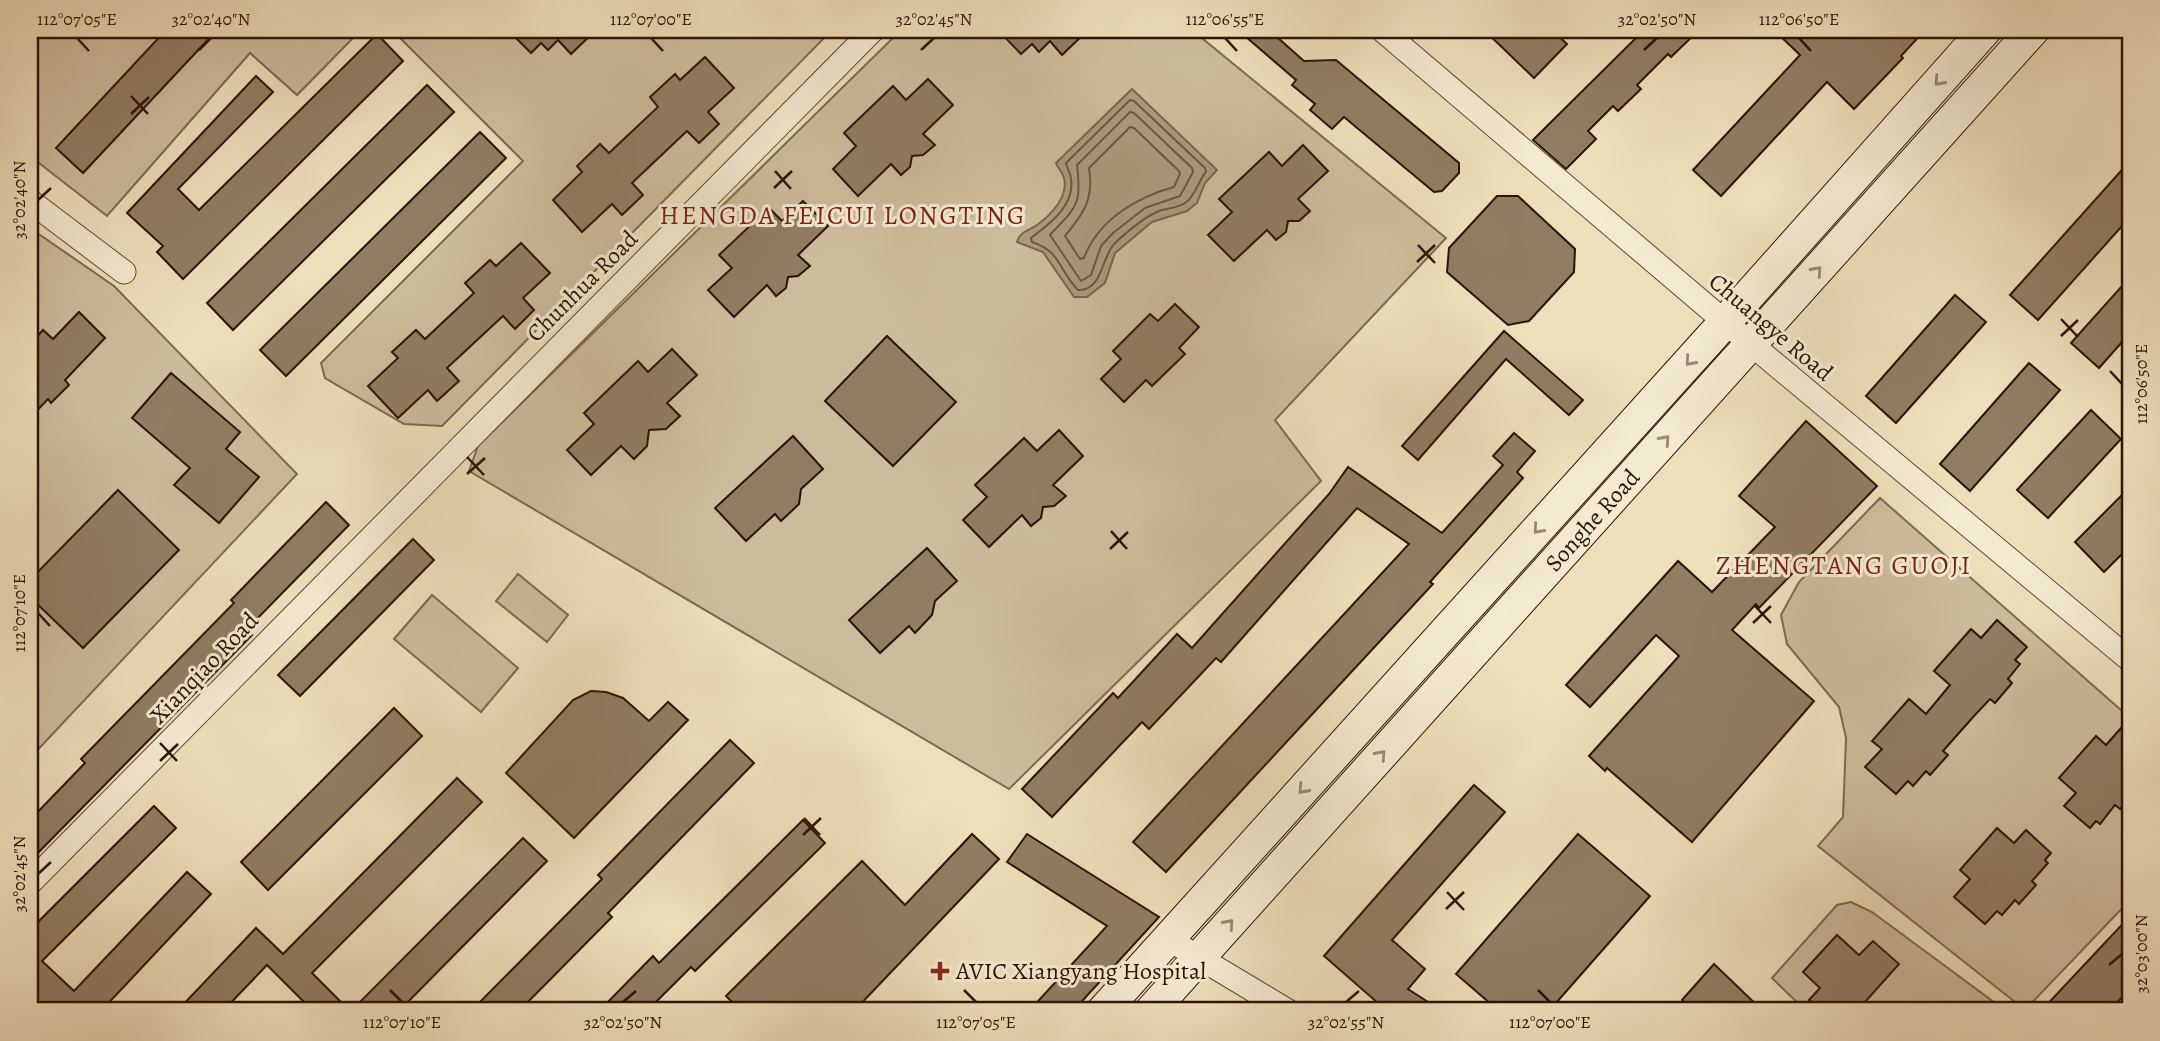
<svg xmlns="http://www.w3.org/2000/svg" width="2160" height="1041" font-family="Alegreya,serif">
<rect width="100%" height="100%" fill="#eedfba"/>
<filter id="stains"><feTurbulence type="fractalNoise" baseFrequency=".00286" numOctaves="4"/><feColorMatrix values="0 0 0 0 .2 0 0 0 0 .09 0 0 0 0 .02 0 0 0 .5 -.17"/></filter>
<radialGradient id="worn" r=".72"><stop offset=".6" stop-color="#630" stop-opacity="0"/><stop offset="1" stop-color="#630" stop-opacity=".3"/></radialGradient>
<g fill="#cdbc9c" stroke="#7c6852" stroke-width="2">
<path d="M30,30H361L297,95L250,53L107,216L30,156Z"/>
<path d="M392,30H832L442,426L404,424L325,378L321,363L523,161Z"/>
<path d="M901,30H1192L1446,238L1275,420L1321,481L1009,789L469,471L478,446Z"/>
<path d="M30,228L114,286L297,474L30,758Z"/>
<path d="M1880,498L2130,718V900L2025,1010L1818,846L1843,817L1846,738L1839,707L1787,644L1781,615L1799,582Z"/>
<path d="M518,574L568,615L547,642L496,601Z"/>
<path d="M432,595L518,668L481,712L394,639Z"/>
<path d="M1851,902L1872,912L2006,1011H1806L1772,978L1837,905Z"/>
</g>
<path fill="#ac9a7d" stroke="#79644e" stroke-width="2" d="M1132,89L1217,170L1205,183L1197,203L1187,211L1152,222L1115,253L1105,283L1087,297H1074L1043,252L1017,242C1020,231 1029,231 1037,225C1051,215 1069,196 1064,178C1063,173 1058,168 1056,163Z"/>
<g fill="none" stroke-linecap="round" stroke-linejoin="round">
<g stroke="#6c5642" stroke-width="2">
<path d="M1130,100L1134,101L1205,168L1206,172C1198,181 1195,197 1185,203C1178,208 1168,208 1159,211C1144,217 1128,231 1115,243C1101,257 1103,291 1078,290C1058,270 1062,252 1032,242L1031,238C1049,224 1075,206 1071,179C1071,173 1067,169 1066,163Z"/>
<path d="M1130,112L1134,113L1192,168L1193,172L1180,196L1145,208L1113,233L1101,246L1091,275L1081,281L1050,235C1077,206 1082,205 1077,165Z"/>
<path d="M1130,127L1134,128L1179,171L1180,174L1174,187C1137,197 1098,220 1084,258L1080,259L1065,236C1084,213 1094,199 1089,168Z"/>
</g>
</g>
<g fill="#917d64" stroke="#2c1307" stroke-width="2">
<path d="M166,30H217L83,173L56,148Z"/>
<path d="M508,30H596L571,54L558,40L548,50L541,43L531,53Z"/>
<path d="M998,30H1088L1062,55L1050,41L1039,52L1032,44L1021,54Z"/>
<path d="M1238,30H1269L1304,61L1336,60L1459,163V173L1442,191L1434,192L1344,117L1332,129L1310,110L1315,104L1292,85L1296,80Z"/>
<path d="M1484,30H1552L1567,44L1534,78Z"/>
<path d="M1644,30H1699L1671,57L1668,54L1637,85L1641,89L1618,111L1613,106L1588,131L1596,139L1566,169L1533,140Z"/>
<path d="M1774,30H1925L1901,56L1903,58L1854,109L1827,82L1721,196L1693,170L1800,55Z"/>
<path d="M377,34L403,61L183,279L157,252L163,246L127,213L256,76L273,92L178,189L199,210Z"/>
<path d="M705,57L734,88L708,112L719,124L699,143L687,131L632,183L643,195L622,215L612,204L582,232L553,200L582,172L577,166L600,144L609,153L658,107L650,97L675,74L680,80Z"/>
<path d="M928,79L953,105L923,134L935,145L923,155L912,156L910,167L901,175L891,164L858,196L833,169L856,146L844,133L893,86L906,100Z"/>
<path d="M427,85L454,112L233,330L207,303Z"/>
<path d="M480,132L506,158L286,376L260,350Z"/>
<path d="M1303,145L1328,171L1298,199L1310,211L1299,221H1288L1286,232L1276,240L1267,230L1234,261L1208,235L1232,212L1219,199L1269,152L1282,166Z"/>
<path d="M2121,171L2130,179V217L2038,320L2010,295Z"/>
<path d="M1497,196H1518L1575,249L1574,272L1529,321L1508,325L1447,272L1449,248Z"/>
<path d="M803,201L828,226L798,255L810,266L798,276L788,277L786,288L776,296L767,285L734,317L708,290L732,268L719,255L769,208L782,221Z"/>
<path d="M521,243L550,273L523,298L534,310L515,329L503,316L447,368L459,381L437,401L428,390L398,418L368,386L398,358L392,352L416,330L425,339L474,293L465,283L490,260L496,266Z"/>
<path d="M2130,277V333L2099,368L2071,343Z"/>
<path d="M1955,295L1986,322L1896,423L1866,396Z"/>
<path d="M1175,304L1199,327L1179,348L1185,354L1152,386L1146,380L1124,402L1101,379L1121,359L1113,351L1150,314L1158,321Z"/>
<path d="M79,312L105,338L65,380L69,385L51,403L48,399L30,418V344L43,330L53,339Z"/>
<path d="M1504,331L1583,400L1569,415L1506,359L1418,460L1402,446Z"/>
<path d="M887,336L956,402L893,466L825,401Z"/>
<path d="M672,349L697,375L667,403L680,416L666,429L649,430L647,446L634,459L621,446L591,475L567,450L594,424L584,413L638,361L648,372Z"/>
<path d="M2029,363L2060,390L1970,491L1940,464Z"/>
<path d="M171,373L240,432L226,449L259,477L219,523L174,485L190,468L132,418Z"/>
<path d="M2091,410L2121,439L2048,518L2017,490Z"/>
<path d="M1806,421L1877,486L1759,608L1756,604L1732,630L1814,701L1692,842L1607,768L1605,771L1589,756L1679,656L1656,635L1590,707L1566,685L1678,561L1712,592L1775,527L1739,496Z"/>
<path d="M1059,430L1083,456L1053,485L1066,496L1054,506L1043,507L1041,518L1031,526L1022,515L989,547L963,520L987,497L975,485L1024,438L1037,451Z"/>
<path d="M1514,433L1535,451L1517,472L1523,478L1430,582L1433,584L1166,872L1133,842L1409,544L1357,508L1221,662L1216,658L1149,729L1142,722L1052,817L1022,789L1113,693L1118,698L1177,634L1192,648L1329,494L1348,467L1442,533L1503,465L1493,456Z"/>
<path d="M793,436L823,469L801,489L799,504L781,521L775,514L746,541L715,508Z"/>
<path d="M2130,487V546L2104,572L2075,542Z"/>
<path d="M118,490L179,550L83,648L30,597V580Z"/>
<path d="M326,502L349,525L246,630L252,635L30,861V820L85,763L81,759L234,603L231,600Z"/>
<path d="M413,539L434,560L300,696L278,675Z"/>
<path d="M927,548L957,581L935,601L932,615L915,633L909,626L880,653L849,620Z"/>
<path d="M1997,620L2027,647L2015,660L2020,664L2008,679L2012,683L1995,703L1990,699L1974,716L1943,751L1948,755L1930,775L1926,771L1913,786L1908,781L1896,794L1865,767L1882,749L1872,741L1909,699L1926,714L1950,685L1934,671L1971,629L1981,638Z"/>
<path d="M591,691L606,692L623,698L649,721L668,702L688,720L574,838L506,773L573,700Z"/>
<path d="M394,708L422,736L268,890L241,862Z"/>
<path d="M2130,718V798L2120,809L2115,805L2100,824L2096,821L2090,828L2064,806L2076,793L2059,778L2096,736L2106,745Z"/>
<path d="M730,740L754,763L608,913L612,917L519,1011H471L602,879L598,875Z"/>
<path d="M457,778L482,802L312,973L350,1011H313L267,965L223,1011H177L256,928L283,954Z"/>
<path d="M1474,785L1505,812L1392,940L1425,969L1408,989L1442,1011H1407L1395,1003L1387,1011L1324,956Z"/>
<path d="M154,806L176,828L42,961L74,991L187,872L211,894L101,1011H44L30,998V930Z"/>
<path d="M803,820L825,843L695,971L691,967L647,1011H599L653,956L659,963Z"/>
<path d="M1997,828L2014,843L2026,830L2051,853L2045,860L2048,863L2032,881L2036,885L2019,904L2015,900L2002,915L1997,911L1985,924L1954,897L1970,879L1960,870Z"/>
<path d="M972,834L999,859L854,1011H741L726,996L862,861L905,905Z"/>
<path d="M1027,834L1159,917L1073,1011H1029L1107,926L1007,862Z"/>
<path d="M1578,834L1650,896L1549,1011H1499L1456,974Z"/>
<path d="M523,838L547,861L399,1011H351Z"/>
<path d="M2130,916V989L2109,1011H2041Z"/>
<path d="M1837,935L1859,955L1873,941L1899,964L1857,1011H1821L1809,1000L1820,988L1803,972Z"/>
<path d="M1714,964L1763,1011H1693L1682,1000Z"/>
</g>
<g fill="none" stroke-linecap="round" stroke-linejoin="round">
<defs>
<g id="street">
<path d="M1382,30L1751,344L2130,660"/>
<path d="M30,201L124,272"/>
<path d="M30,883L873,30"/>
<path d="M1168,939L1288,1011"/>
</g>
<g id="secondary">
<path d="M1103,1011L1725,322L1985,30"/>
<path id="s1" d="M1151,1011L2033,30"/>
</g>
</defs>
<use href="#street" stroke="#5c4634" stroke-width="25"/>
<use href="#secondary" stroke="#2c1307" stroke-width="34"/>
<use href="#street" stroke="#f4ead2" stroke-width="23"/>
<use href="#secondary" stroke="#f4ead2" stroke-width="32"/>
</g>
<defs><path id="oneway-chevron" d="M-2-3.5L2.5 0L-2 3.5" fill="none" stroke-width="1.6" stroke-linecap="round" stroke-linejoin="round" transform="scale(1.75)"/></defs>
<g stroke="#9a8977">
<use href="#oneway-chevron" transform="translate(1939 81) rotate(132)"/>
<use href="#oneway-chevron" transform="translate(1817 271) rotate(-48)"/>
<use href="#oneway-chevron" transform="translate(1690 361) rotate(132)"/>
<use href="#oneway-chevron" transform="translate(1665 440) rotate(-48)"/>
<use href="#oneway-chevron" transform="translate(1538 529) rotate(132)"/>
<use href="#oneway-chevron" transform="translate(1381 755) rotate(-48)"/>
<use href="#oneway-chevron" transform="translate(1303 789) rotate(132)"/>
<use href="#oneway-chevron" transform="translate(1229 924) rotate(-48)"/>
</g>
<path fill="none" stroke="#2c1307" stroke-width="2.5" d="M77,38L89,51M651,38L663,51M1225,38L1237,51M1799,38L1811,51M199,50L211,38M921,50L934,38M1644,50L1657,38M131,96L148,114M131,114L149,97M775,171L791,189M774,188L792,171M38,200L51,188M1418,245L1435,263M1417,262L1435,245M2061,319L2078,337M2061,336L2078,320M2110,371L2122,384M467,457L484,475M467,474L485,458M1111,531L1127,549M1110,549L1128,532M1754,605L1771,623M38,613L50,626M1753,623L1771,606M160,743L177,761M160,761L178,744M804,818L820,835M803,835L821,818M38,874L51,862M1447,892L1464,910M1446,909L1464,892M2109,965L2122,954M390,990L402,1002M964,990L976,1002M1538,990L1550,1002M623,1002L636,991M1346,1002L1359,991"/>
<path fill="#8f2418" stroke="#f4ead2" stroke-width="2.5" d="M936.5 960.5h7v7h7v7h-7v7h-7v-7h-7v-7h7z"/>
<g text-anchor="middle" dominant-baseline="central" stroke-width="6" stroke-linejoin="round" paint-order="stroke">
<g font-size="24" fill="#2c1307" stroke="#f4ead2">
<text transform="translate(582 286) rotate(-45)">Chunhua Road</text>
<text transform="translate(1771 327) rotate(40)">Chuangye Road</text>
<text stroke="none"><textPath href="#s1" startOffset="660">Songhe Road</textPath></text>
<text transform="translate(204 668) rotate(-46)">Xianqiao Road</text>
</g>
<g font-size="24" fill="#2c1307" stroke="#f4ead2" text-anchor="start">
<text x="956" y="971">AVIC Xiangyang Hospital</text>
</g>
<g font-size="26" letter-spacing="2" fill="#7a1f14" stroke="#f4ead2">
<text x="843" y="215">HENGDA FEICUI LONGTING</text>
<text x="1844" y="565">ZHENGTANG GUOJI</text>
</g>
</g>
<rect width="2160" height="1041" fill="none" stroke="#eedfba" stroke-width="77"/>
<rect x="38" y="38" width="2084" height="964" fill="none" stroke="#2c1307" stroke-width="2.5"/>
<g font-size="18" text-anchor="middle" fill="#2c1307">
<text x="77" y="25">112°07'05"E</text>
<text x="211" y="25">32°02'40"N</text>
<text x="651" y="25">112°07'00"E</text>
<text x="934" y="25">32°02'45"N</text>
<text x="1225" y="25">112°06'55"E</text>
<text x="1657" y="25">32°02'50"N</text>
<text x="1799" y="25">112°06'50"E</text>
<text transform="translate(19 200) rotate(-90)" y="6">32°02'40"N</text>
<text transform="translate(2141 384) rotate(-90)" y="6">112°06'50"E</text>
<text transform="translate(19 613) rotate(-90)" y="6">112°07'10"E</text>
<text transform="translate(19 874) rotate(-90)" y="6">32°02'45"N</text>
<text transform="translate(2141 954) rotate(-90)" y="6">32°03'00"N</text>
<text x="402" y="1028">112°07'10"E</text>
<text x="623" y="1028">32°02'50"N</text>
<text x="976" y="1028">112°07'05"E</text>
<text x="1346" y="1028">32°02'55"N</text>
<text x="1550" y="1028">112°07'00"E</text>
</g>
<rect width="100%" height="100%" filter="url(#stains)"/>
<rect width="100%" height="100%" fill="url(#worn)"/>
</svg>
